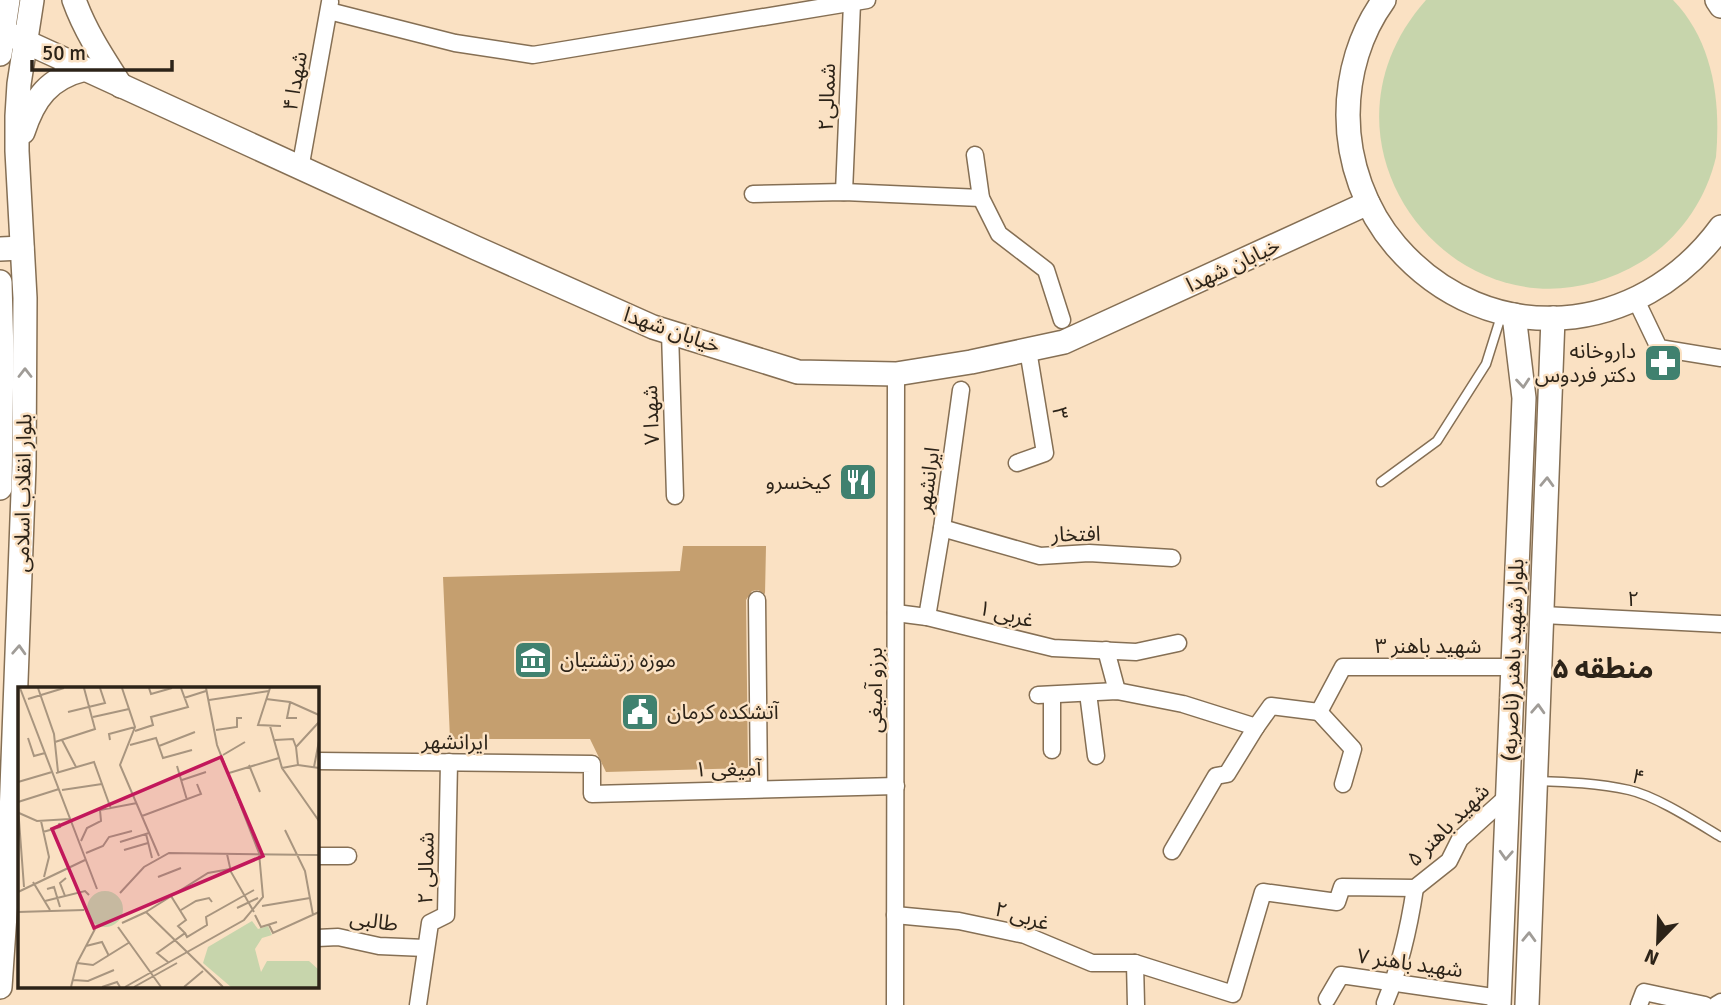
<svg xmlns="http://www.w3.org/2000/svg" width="1721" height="1005" font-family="Signika,'Noto Sans Arabic',sans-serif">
<rect width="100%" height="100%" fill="#fae1c3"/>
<path fill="#c7d5ac" d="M1426,0H1673C1713,41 1721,101 1716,157C1706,200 1679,239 1641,262C1471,364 1292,151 1426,0Z"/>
<path fill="#c59f6f" d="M683,546H766L765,594L758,590L752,591L746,600L748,768L606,772L590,739H450L443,577L680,571Z"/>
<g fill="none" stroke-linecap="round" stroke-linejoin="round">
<defs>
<g id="service">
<path d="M1381,482L1437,441L1486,364L1502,313"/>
<path d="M1536,781C1567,782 1598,783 1629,790C1656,796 1696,822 1721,837"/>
</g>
<g id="minor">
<path d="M329,11L455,43L533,55L867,0"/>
<path d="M975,155L981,198L999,234L1046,270L1062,320"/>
<path d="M300,169L330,2"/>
<path d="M844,192L852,3"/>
<path d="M753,194L844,192L981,198"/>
<path d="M1636,300L1659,348L1721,358"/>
<path d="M670,332L675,496"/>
<path d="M1017,463L1045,453L1028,350"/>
<path d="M942,528L1040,556L1089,553L1172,558"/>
<path d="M757,600L759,789"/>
<path d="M896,613L927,617L1053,648L1136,652L1178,643"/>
<path d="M1543,615L1721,624"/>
<path d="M927,617L942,528L961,390"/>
<path d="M1106,650L1117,691"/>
<path d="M1088,693L1096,756"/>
<path d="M1038,695L1117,691L1183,704L1256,727L1271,706L1319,712L1343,667H1513"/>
<path d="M1319,712L1353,749L1343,784"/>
<path d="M1052,750V695"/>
<path d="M317,761L592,764V794L896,786"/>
<path d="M1172,851L1216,776L1227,774L1256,727"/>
<path d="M317,856H348"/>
<path d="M895,915L959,921L1025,935L1092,963H1135L1233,994L1263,892L1337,902L1342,887L1415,888L1449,861L1460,839L1509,795"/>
<path d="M317,938L338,937L379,946L425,948"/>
<path d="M1135,963L1136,1005"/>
<path d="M1327,999L1341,975L1500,998"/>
<path d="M1385,1003C1401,965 1409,928 1415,888"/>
<path d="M418,1005L430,923L446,915L449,762"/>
<path d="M895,1005L896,374"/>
<path d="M1639,1005L1644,992L1705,1005"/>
<path d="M1716,1005L1721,1002"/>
</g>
<g id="secondary">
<path d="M74,0C85,31 103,58 121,86"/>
<path d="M1384,0C1360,33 1348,74 1348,115C1348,162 1365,210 1396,246C1488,352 1640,338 1721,227"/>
<path d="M1717,0L1721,6"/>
<path d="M0,30L476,248L653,327L798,372L896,374L971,362L1064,342L1368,203"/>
<path d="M0,54L8,0"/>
<path d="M23,132C34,98 49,78 85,69"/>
<path d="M0,249L22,248"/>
<path d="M0,282L2,354L0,488"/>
<path d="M0,987L10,842L24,466L25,298L17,151V116L19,84L32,0"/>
<path d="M1499,1005L1524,398L1514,315"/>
<path d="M1527,1005L1553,318"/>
</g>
</defs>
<use href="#service" stroke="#856f54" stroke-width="11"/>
<use href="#minor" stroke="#856f54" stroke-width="19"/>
<use href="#secondary" stroke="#856f54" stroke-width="26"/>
<use href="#service" stroke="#fff" stroke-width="8"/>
<use href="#minor" stroke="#fff" stroke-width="16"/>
<use href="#secondary" stroke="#fff" stroke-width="23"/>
</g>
<defs><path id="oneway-chevron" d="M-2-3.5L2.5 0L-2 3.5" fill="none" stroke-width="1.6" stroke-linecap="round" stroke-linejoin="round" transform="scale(1.75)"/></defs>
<g stroke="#a09c97">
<use href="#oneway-chevron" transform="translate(25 373) rotate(-90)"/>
<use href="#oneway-chevron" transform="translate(1523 383) rotate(85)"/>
<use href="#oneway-chevron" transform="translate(1547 482) rotate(-88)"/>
<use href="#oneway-chevron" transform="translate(19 650) rotate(-87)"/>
<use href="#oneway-chevron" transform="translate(1538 709) rotate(-87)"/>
<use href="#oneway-chevron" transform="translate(1506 855) rotate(93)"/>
<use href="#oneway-chevron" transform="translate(1529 937) rotate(-88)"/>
</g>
<defs>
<symbol id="pharmacy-square" viewBox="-11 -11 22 22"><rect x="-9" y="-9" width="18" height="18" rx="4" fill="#40816f" stroke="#fae1c3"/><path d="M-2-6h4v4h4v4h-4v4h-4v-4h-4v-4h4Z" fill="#fff"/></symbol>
<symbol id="restaurant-square" viewBox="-11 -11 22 22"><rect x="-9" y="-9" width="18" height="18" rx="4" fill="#40816f" stroke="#fae1c3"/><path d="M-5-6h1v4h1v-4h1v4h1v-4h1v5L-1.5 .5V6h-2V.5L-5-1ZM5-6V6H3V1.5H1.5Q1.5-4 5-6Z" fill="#fff"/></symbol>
<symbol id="museum-square" viewBox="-11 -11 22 22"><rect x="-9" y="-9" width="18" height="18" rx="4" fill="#40816f" stroke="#fae1c3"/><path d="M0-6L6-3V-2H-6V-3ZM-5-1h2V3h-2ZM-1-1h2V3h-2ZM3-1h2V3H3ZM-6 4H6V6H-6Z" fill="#fff"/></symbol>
<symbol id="civic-square" viewBox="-11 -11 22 22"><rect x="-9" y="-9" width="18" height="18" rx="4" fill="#40816f" stroke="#fae1c3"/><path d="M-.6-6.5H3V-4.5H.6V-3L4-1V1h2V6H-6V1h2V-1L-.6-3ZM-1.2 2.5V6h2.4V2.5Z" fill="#fff"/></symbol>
</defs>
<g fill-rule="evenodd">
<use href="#pharmacy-square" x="1641" y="341" width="44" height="44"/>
<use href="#restaurant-square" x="836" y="460" width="44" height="44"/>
<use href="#museum-square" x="511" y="638" width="44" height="44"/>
<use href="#civic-square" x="618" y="690" width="44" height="44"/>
</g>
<g text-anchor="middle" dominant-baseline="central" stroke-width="5" stroke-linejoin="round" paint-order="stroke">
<g font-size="21" fill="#2c2318" stroke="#fae1c3">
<text transform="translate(295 81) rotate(-80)">شهدا ۴</text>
<text transform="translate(827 97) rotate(-88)">شمالی۲</text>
<text transform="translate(1233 265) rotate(-25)">خیابان شهدا</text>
<text transform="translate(672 330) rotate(19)">خیابان شهدا</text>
<text transform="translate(1060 413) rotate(81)">۳</text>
<text transform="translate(651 415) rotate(-92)">شهدا ۷</text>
<text transform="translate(928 480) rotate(-82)">ایرانشهر</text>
<text transform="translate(23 493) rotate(-89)">بلوار انقلاب اسلامی</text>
<text transform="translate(1076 534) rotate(-1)">افتخار</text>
<text transform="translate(1633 599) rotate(3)">۲</text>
<text transform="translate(1006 614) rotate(14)">۱ غربی</text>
<text x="1428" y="646">شهید باهنر ۳</text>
<text transform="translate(1513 660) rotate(-88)">بلوار شهید باهنر (ناصریه)</text>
<text transform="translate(875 690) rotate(-90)">برزو آمیغی</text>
<text transform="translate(455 742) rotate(1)">ایرانشهر</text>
<text transform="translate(728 769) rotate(-1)">آمیغی ۱</text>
<text transform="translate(1638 777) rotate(18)">۴</text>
<text transform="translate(1448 825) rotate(-45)">شهید باهنر ۵</text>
<text transform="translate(426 868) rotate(-89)">۲ شمالی</text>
<text transform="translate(1022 916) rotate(16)">۲ غربی</text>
<text transform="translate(374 921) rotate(8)">طالبی</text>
<text transform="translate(1410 963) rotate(8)">شهید باهنر ۷</text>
</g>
<g font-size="21" fill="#2c2318" stroke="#fae1c3" text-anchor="end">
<text x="1636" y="351">داروخانه<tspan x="1636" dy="24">دکتر فردوس</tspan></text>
<text x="831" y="482">کیخسرو</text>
<text x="560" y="660" text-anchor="start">موزه زرتشتیان</text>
<text x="667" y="712" text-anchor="start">آتشکده کرمان</text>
</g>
<g font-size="28" font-weight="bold" fill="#2c2318" stroke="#fae1c3">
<text x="1603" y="669">منطقه ۵</text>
</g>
</g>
<g transform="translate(18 687)">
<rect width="301" height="301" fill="#fae1c3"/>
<path d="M69 222a18 18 0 1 1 36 0a18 18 0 1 1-36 0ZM234,234L240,242L250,239L254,248L244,251L237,262L243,285L249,274H291L301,283V300H213L185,276L190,260Z" fill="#c7d5ac"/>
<path fill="none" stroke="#a8957f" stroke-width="2" d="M2,1L79,202M20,1L36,47L40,85M104,1L117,40L102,78L141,169M131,1L133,7L154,1M252,1L240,38L263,39M166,11L188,4M10,12L46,1M248,12L272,15L301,28M191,13L251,4M272,16L269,31H279M50,25L87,16L82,1M75,30L111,22M252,39L264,81L301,134M198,43L219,40V31H224M117,44L135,38L133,30L170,20L163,1M10,51L16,69L27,66M44,53L58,80M92,53L91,47L117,40M257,53L275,52L278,60M37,55L77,42L66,1M112,58L138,51L145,71L174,63M141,59L177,45M278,60L301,35M205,68L227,55M231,78L242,105M280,78L301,81M159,79L169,113M296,80L301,54M264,81L280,78L278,60M38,86L76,75L93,122M211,86L261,71M164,93L188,85M0,95L34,85M44,103L84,97M0,115L41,102M0,120L6,200M1,126L19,134L52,132M124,129L183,107L179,97M23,134L31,170L26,190M267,143L287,184L295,228M25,145L42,140L41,136M128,147L134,171M63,154L69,141L83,134L82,123L119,116M102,155L131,146M106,163L130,156M68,166L85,159L91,150L114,144M209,167L213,185L236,225M140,190L163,181M15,195L32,223M29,202L36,200L42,220M0,205L67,173M102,206L126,180L151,166L301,168M47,209L42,196L48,191M27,214L67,204L71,208M244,219L292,211M219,221L240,211M163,223L178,214L191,211L194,215M0,225L66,223M128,225L190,186L212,182M237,228L243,240L259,235M104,236L128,225L205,300M251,238L255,246L301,225M100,240L143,300M167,246L169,250L189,238L188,230L236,203M68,259L84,255L91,269M150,275L139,266L167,246L160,239L168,233L153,209M59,276L75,278L112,255M55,293L70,294L96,283M53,300L59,276L77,242M84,300L99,295L102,300M107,300L226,233L245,210L241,166L199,58L188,1M116,300L159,276M166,300L185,284"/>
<path fill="#c2185b" fill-opacity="0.15" stroke="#c2185b" stroke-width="3.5" d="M203,70L245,169L76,241L34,142Z"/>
<rect width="301" height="301" fill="none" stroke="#2c2318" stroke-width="3.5"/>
</g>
<g transform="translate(1658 942) rotate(203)" stroke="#fae1c3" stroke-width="5" paint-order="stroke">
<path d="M0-5L12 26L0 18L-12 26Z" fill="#2c2318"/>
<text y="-10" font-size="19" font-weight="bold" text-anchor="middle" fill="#2c2318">N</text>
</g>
<path d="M32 60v10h140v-10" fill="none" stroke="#2c2318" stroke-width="3.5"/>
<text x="42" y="60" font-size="21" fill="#2c2318" stroke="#fae1c3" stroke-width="5" paint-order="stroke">50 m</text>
</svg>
